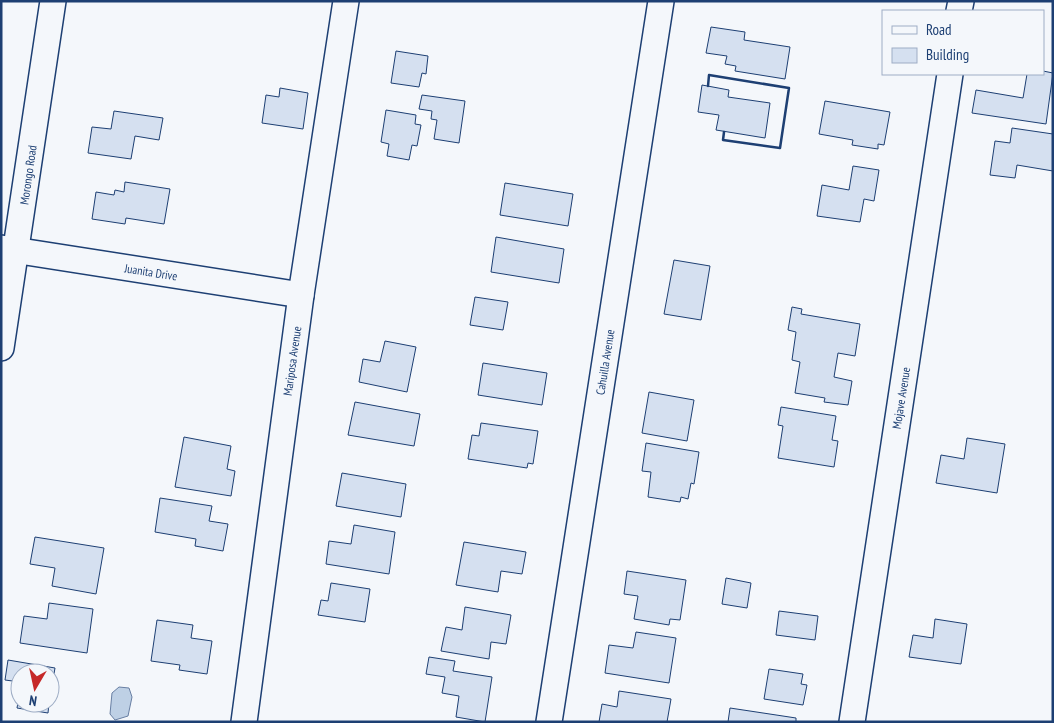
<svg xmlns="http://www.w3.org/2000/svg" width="1054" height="723" font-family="'PT Sans Narrow',sans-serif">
<rect width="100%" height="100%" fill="#f4f7fb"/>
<path fill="#bed0e5" stroke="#687fa3" d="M119,687L129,688L132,697L128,716L115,720L110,714L112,693Z"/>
<g fill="#d5e0f0" stroke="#1d3f73">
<path d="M711,27L745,32L744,40L790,47L785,79L735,71L736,66L725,64L727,56L706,53Z"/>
<path d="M396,51L428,56L426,74L422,73L419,87L391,83Z"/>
<path d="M1043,71L1053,73L1046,124L972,113L976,90L1023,98L1027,74H1043Z"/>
<path d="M702,85L729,90L728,97L770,103L765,138L716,130L719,115L698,112Z"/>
<path d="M280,88L308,93L303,129L262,123L266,95L279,97Z"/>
<path d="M422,95L465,101L459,143L434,139L437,120L431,119L432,111L419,109Z"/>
<path d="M825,101L890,112L884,145L878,144V149L852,145L853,140L819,134Z"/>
<path d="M386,110L416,115L415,124L421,125L417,146L412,145L409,160L387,156L389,144L381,142Z"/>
<path d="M114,111L163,118L159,140L135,136L131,159L88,153L92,127L111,129Z"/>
<path d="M1012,128L1053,134V171L1017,165L1015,178L990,175L995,141L1010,143Z"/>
<path d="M853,166L879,170L874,201L864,199L860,222L817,216L822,185L849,190Z"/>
<path d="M125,182L170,189L164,224L126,218L125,224L92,219L96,192L114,195L115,190L124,192Z"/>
<path d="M505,183L573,194L568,226L500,215Z"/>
<path d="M496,237L564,249L559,283L491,272Z"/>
<path d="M674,260L710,266L701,320L664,314Z"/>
<path d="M475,297L508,302L503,330L470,325Z"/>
<path d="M792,307L802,309L801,314L860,324L855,356L838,353L834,377L852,381L848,405L824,402L825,398L795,393L800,362L792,360L796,332L788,330Z"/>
<path d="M385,341L416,347L407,392L359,382L363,359L380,362Z"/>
<path d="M483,363L547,373L542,405L478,395Z"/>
<path d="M649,392L694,400L687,441L642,433Z"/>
<path d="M355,402L420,414L414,446L348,435Z"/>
<path d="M781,407L836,416L832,440L838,441L834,467L778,458L783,426L778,425Z"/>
<path d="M481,423L538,431L533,464L528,463L527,468L468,459L472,435L479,436Z"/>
<path d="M184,437L231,446L227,469L235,471L231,496L175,487Z"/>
<path d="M967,438L1005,444L997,493L936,483L941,455L964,459Z"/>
<path d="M646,443L699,452L694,484L691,483L688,499L681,497L680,502L648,497L651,472L642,471Z"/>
<path d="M342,473L406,484L401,517L336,506Z"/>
<path d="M160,498L212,506L209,521L228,524L223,551L195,546L196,539L155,532Z"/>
<path d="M354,525L395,532L389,574L326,564L329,541L351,544Z"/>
<path d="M35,537L104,548L96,594L52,586L55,568L30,564Z"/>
<path d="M464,542L526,552L522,574L501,571L498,592L456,585Z"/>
<path d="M627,571L686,580L680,620L670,619L669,625L634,619L638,596L624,594Z"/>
<path d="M726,578L751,583L747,608L722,604Z"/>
<path d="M331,583L370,589L365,622L318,615L321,600L328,601Z"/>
<path d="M49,603L93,609L87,653L20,643L24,616L47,619Z"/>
<path d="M465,607L511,615L506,644L491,642L489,659L441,651L446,627L462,630Z"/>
<path d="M779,611L818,616L815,640L776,635Z"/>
<path d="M935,619L967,624L961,664L909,657L913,635L933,638Z"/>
<path d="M157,620L193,625L191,638L212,641L207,674L179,670L180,665L151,661Z"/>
<path d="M636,632L676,638L669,683L605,673L609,645L633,648Z"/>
<path d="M429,657L455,661L453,671L492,677L485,722L456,717L459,696L442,693L445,677L426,674Z"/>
<path d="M8,660L55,668L50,697V673H20V682L5,680Z"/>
<path d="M769,669L803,674L801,684L807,685L803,705L764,699Z"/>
<path d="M20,691V703H49L48,713L17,708Z"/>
<path d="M619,691L671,699L667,722H599L602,704L617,707Z"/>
<path d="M730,708L796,718V722H728Z"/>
</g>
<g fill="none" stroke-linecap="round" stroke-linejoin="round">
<defs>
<g id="minor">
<path d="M959,11L961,1"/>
<path d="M1,248L301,295"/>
<path d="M1,348L53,1"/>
<path d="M244,722L301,295L346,1"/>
<path d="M549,722L661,1"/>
<path d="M852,722L950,74"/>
</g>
</defs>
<use href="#minor" stroke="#1d3f73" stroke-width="28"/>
<use href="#minor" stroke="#f4f7fb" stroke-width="25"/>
<path stroke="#1d3f73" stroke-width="2.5" d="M708,86L709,75L789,88L780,148L723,140L724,132"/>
</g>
<g text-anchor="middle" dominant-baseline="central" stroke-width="4" stroke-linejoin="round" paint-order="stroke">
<g font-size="12" fill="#1d3f73" stroke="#f4f7fb">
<text transform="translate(28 175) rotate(-82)">Morongo Road</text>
<text transform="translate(151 272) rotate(9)">Juanita Drive</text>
<text transform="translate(292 361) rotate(-82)">Mariposa Avenue</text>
<text transform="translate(605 362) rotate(-81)">Cahuilla Avenue</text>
<text transform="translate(901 398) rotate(-81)">Mojave Avenue</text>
</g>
</g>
<rect width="1054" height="723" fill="none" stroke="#1d3f73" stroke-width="5"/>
<rect x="882" y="10" width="162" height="65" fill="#f4f7fb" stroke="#9eadc5"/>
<rect x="892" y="26" width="25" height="8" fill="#f4f7fb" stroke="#9eadc5"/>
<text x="926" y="35" font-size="15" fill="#1d3f73">Road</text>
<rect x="892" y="48" width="25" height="15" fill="#d5e0f0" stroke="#9eadc5"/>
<text x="926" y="60" font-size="15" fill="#1d3f73">Building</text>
<g transform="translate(35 688) rotate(189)"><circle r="24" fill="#f4f7fb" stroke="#9eadc5"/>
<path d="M0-4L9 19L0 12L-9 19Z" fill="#c62828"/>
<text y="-8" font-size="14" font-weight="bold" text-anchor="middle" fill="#1d3f73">N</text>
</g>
</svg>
